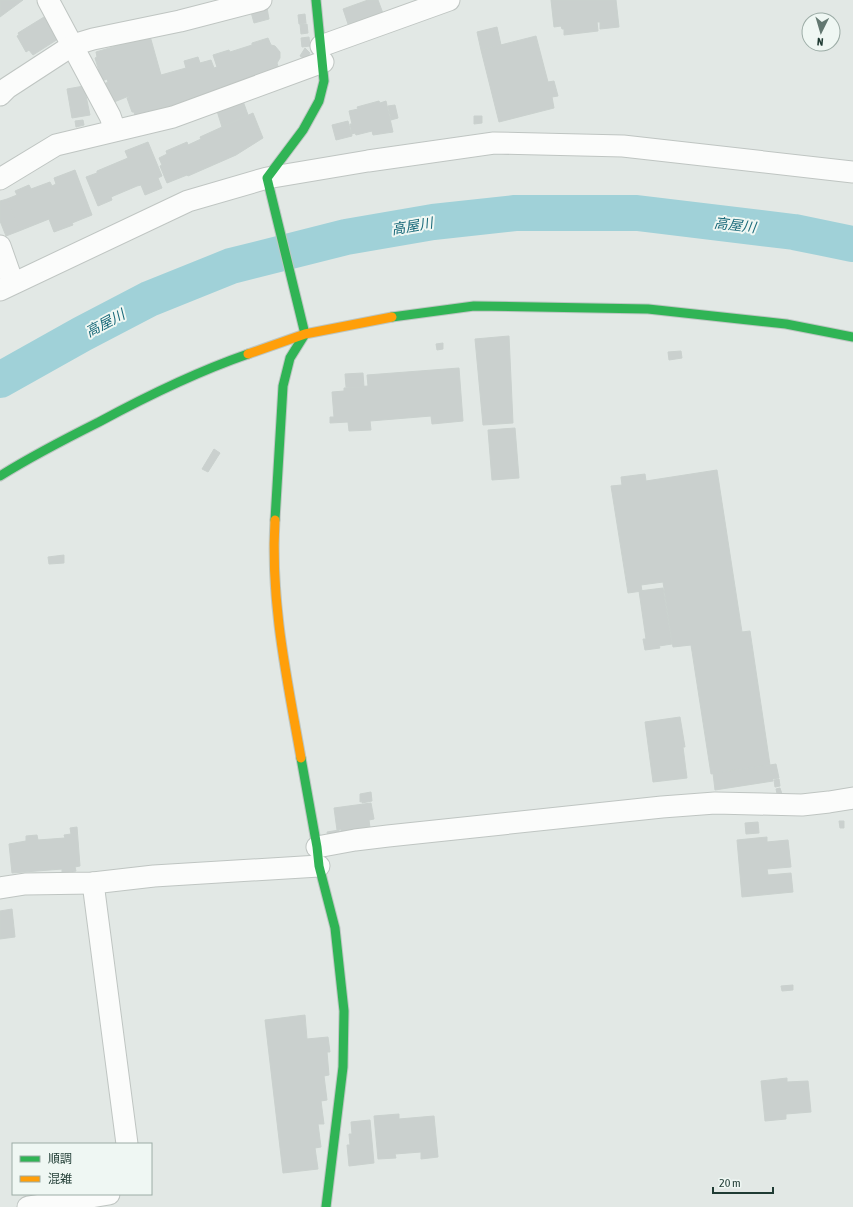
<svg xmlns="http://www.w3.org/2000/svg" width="853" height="1207" font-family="'Asap Condensed','Noto Sans JP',sans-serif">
<rect width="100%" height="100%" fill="#e2e8e5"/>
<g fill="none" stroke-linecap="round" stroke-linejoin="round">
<path stroke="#a0d1d8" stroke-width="36" d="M0,380L82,334L149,299L231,266L346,237L433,222L515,213H637L794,232L853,244"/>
</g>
<g fill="#cad0ce" stroke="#cad1ce">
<path d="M0,0H23L0,17Z"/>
<path d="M368,0H378L384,16L374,19L373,16L348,24L343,9Z"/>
<path d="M551,0H616L619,27L600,29V22H597L598,31L564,35V29H562L561,26L554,27Z"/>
<path d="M267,8L269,19L254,23L251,12Z"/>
<path d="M305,14L306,23L299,24L298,15Z"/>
<path d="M44,17L58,39L33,55L29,50L26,52L17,36L19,35L18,33Z"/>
<path d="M300,24H307L308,33L301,34Z"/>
<path d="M497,27L501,45L481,50L477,32Z"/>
<path d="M150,36L161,75L186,68L184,61L198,57L200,63L211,60L214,68L217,67L213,55L229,50L230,52L252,45V43L268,38L271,45L275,46L280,52V58L277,63L279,70L136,119L134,112H132L127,98L129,97V96L114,102L104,84L108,82L107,79L102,81L95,58L97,57L96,52Z"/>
<path d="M536,36L548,82L554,81L558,96L552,97L554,108L499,122L481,50Z"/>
<path d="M309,37L310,46L302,47L301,38Z"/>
<path d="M305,48L310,53L306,60L300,56Z"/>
<path d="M84,86L90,115L72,118L67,89Z"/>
<path d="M243,101L248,115L222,127L217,111Z"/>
<path d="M379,101L380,103L386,101L393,132L373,135L372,131L356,135L355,133L352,134L350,124H352L349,111L358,109L357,107Z"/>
<path d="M395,105L398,118L391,120L388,106Z"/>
<path d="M253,113L263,138L236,155L188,176L187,175L167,183L160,166L162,165L159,158L167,154L166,151L187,142L188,145L201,139L200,137Z"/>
<path d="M474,116H482V123L474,124Z"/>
<path d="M83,120L84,125L76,127L75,121Z"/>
<path d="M348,121L352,136L336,140L332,125Z"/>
<path d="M148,142L162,176L158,178L162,188L145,195L141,185L137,186L111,197L112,200L98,206L86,177L97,173V171L128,158L125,151Z"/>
<path d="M75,170L92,215L72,223L73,225L54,232L49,219L19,231L7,199L17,195L15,191L29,185L31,189L50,182L52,186L56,184L54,178Z"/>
<path d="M7,199L19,231L6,236L0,221V201Z"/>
<path d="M509,336L513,423L483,425L475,339Z"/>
<path d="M443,343V349L437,350L436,344Z"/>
<path d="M681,351L682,358L669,360L668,352Z"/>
<path d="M459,368L463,421L432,424L431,416L370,421L371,430L349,431L348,422L330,423V417H334L332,392L344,391V388L368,386L367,375Z"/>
<path d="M363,373L364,387H346L345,374Z"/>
<path d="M515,428L519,478L492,480L488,430Z"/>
<path d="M214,449L220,453L208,472L202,469Z"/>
<path d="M717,470L742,632L750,631L770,765L711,774L691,645L673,647L663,582L641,585L642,591L628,593L611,486L622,485L621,477L645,474L646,481Z"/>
<path d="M64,555V563L49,564L48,557Z"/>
<path d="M663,588L672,644L659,646L660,648L645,650L643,639H646L639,591Z"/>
<path d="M680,717L685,747H683L687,778L653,782L645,722Z"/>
<path d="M776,764L779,778L772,779L770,765Z"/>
<path d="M770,765L773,781L715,790L713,773Z"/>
<path d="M779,779L780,786L775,787L774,780Z"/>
<path d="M780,788L783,797L778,798L776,789Z"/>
<path d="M371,792L372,801L362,803V801L360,802V794Z"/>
<path d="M371,803L374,819L369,820L370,828L341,832V829L337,830L334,808Z"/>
<path d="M839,821H844V828H840Z"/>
<path d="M758,822L759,833L746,834L745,823Z"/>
<path d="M77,827L80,866L75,867L76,871L62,873V869L12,873L9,844L26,841V836L37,835L38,840L65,838L64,835L71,834L70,828Z"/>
<path d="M339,830L340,838L329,842L327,832Z"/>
<path d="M767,837V842L788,840L791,867L767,869L768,875L791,873L793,892L742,897L737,840Z"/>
<path d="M12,909L15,937L0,939V911Z"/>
<path d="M793,985V990L782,991L781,986Z"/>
<path d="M305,1015L307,1039L328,1037L330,1052H327L329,1075L324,1076L327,1100L321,1101L324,1124H318L321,1147L315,1148L318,1169L283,1173L265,1020Z"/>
<path d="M787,1078V1082L808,1081L811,1112L786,1114V1119L765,1121L761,1081Z"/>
<path d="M399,1114V1119L434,1116L438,1157L421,1159V1152L395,1154L396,1158L378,1159L374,1116Z"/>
<path d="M370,1120L374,1163L349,1166L347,1145H350L349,1134H352L351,1122Z"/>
</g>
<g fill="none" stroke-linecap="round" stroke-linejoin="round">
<defs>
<g id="street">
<path d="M48,0L110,116L115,130"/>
<path d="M321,46L449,0"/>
<path d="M0,95L7,88L73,45L93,39L180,21L261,0"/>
<path d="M0,179L56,145L173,117L323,62"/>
<path d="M0,246L13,283"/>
<path d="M0,290L188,201L267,178L368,161L494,143L623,146L853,172"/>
<path d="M317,847L355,840L388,836L662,807L715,803L802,805L829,802L853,798"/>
<path d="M93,883L127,1144"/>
<path d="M0,888L25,884L93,883L154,876L319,866"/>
<path d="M28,1207L109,1194"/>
</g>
<g id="fast">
<path d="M392,317L474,306L648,309L786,324L853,337"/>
<path d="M0,476C32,456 65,439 99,422C147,396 196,372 248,354"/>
<path d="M275,520L283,386L290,358L305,334L267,178L303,130L319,101L324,81L316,0"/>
<path d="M301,758L317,847L319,866L335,928L344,1011L343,1067L326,1207"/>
</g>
<g id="slow">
<path d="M248,354L305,334L392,317"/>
<path d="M275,520C270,601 287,679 301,758"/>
</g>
</defs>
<use href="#street" stroke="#bfc5c2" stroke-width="23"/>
<use href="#fast" stroke="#bdc6c2" stroke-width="11"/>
<use href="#slow" stroke="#bdc6c2" stroke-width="11"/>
<use href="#street" stroke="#fbfcfb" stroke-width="21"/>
<use href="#fast" stroke="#30b455" stroke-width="9"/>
<use href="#slow" stroke="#ff9f0a" stroke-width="9"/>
</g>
<g text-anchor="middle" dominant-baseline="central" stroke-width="4" stroke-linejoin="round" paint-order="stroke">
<g font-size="14" font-style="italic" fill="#186979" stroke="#eff7f3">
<text transform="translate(735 225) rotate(7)">高屋川</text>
<text transform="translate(412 226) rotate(-10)">高屋川</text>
<text transform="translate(105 323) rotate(-28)">高屋川</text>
</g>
</g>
<rect x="12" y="1143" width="140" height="52" fill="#eff7f3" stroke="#9caca6"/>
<rect x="20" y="1156" width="20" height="6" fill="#30b455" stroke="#9caca6"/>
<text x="48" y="1163" font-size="12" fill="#1f3b33">順調</text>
<rect x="20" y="1176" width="20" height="6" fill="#ff9f0a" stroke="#9caca6"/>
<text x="48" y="1183" font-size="12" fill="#1f3b33">混雑</text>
<g transform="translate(821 32) rotate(185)"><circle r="19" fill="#eff7f3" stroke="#9caca6"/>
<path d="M0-3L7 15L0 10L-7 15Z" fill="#637871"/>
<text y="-6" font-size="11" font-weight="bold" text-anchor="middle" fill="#1f3b33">N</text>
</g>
<path d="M713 1187v6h60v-6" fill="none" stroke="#1f3b33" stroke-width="2"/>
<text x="719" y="1187" font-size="12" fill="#1f3b33" stroke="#eff7f3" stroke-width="3" paint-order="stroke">20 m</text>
</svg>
